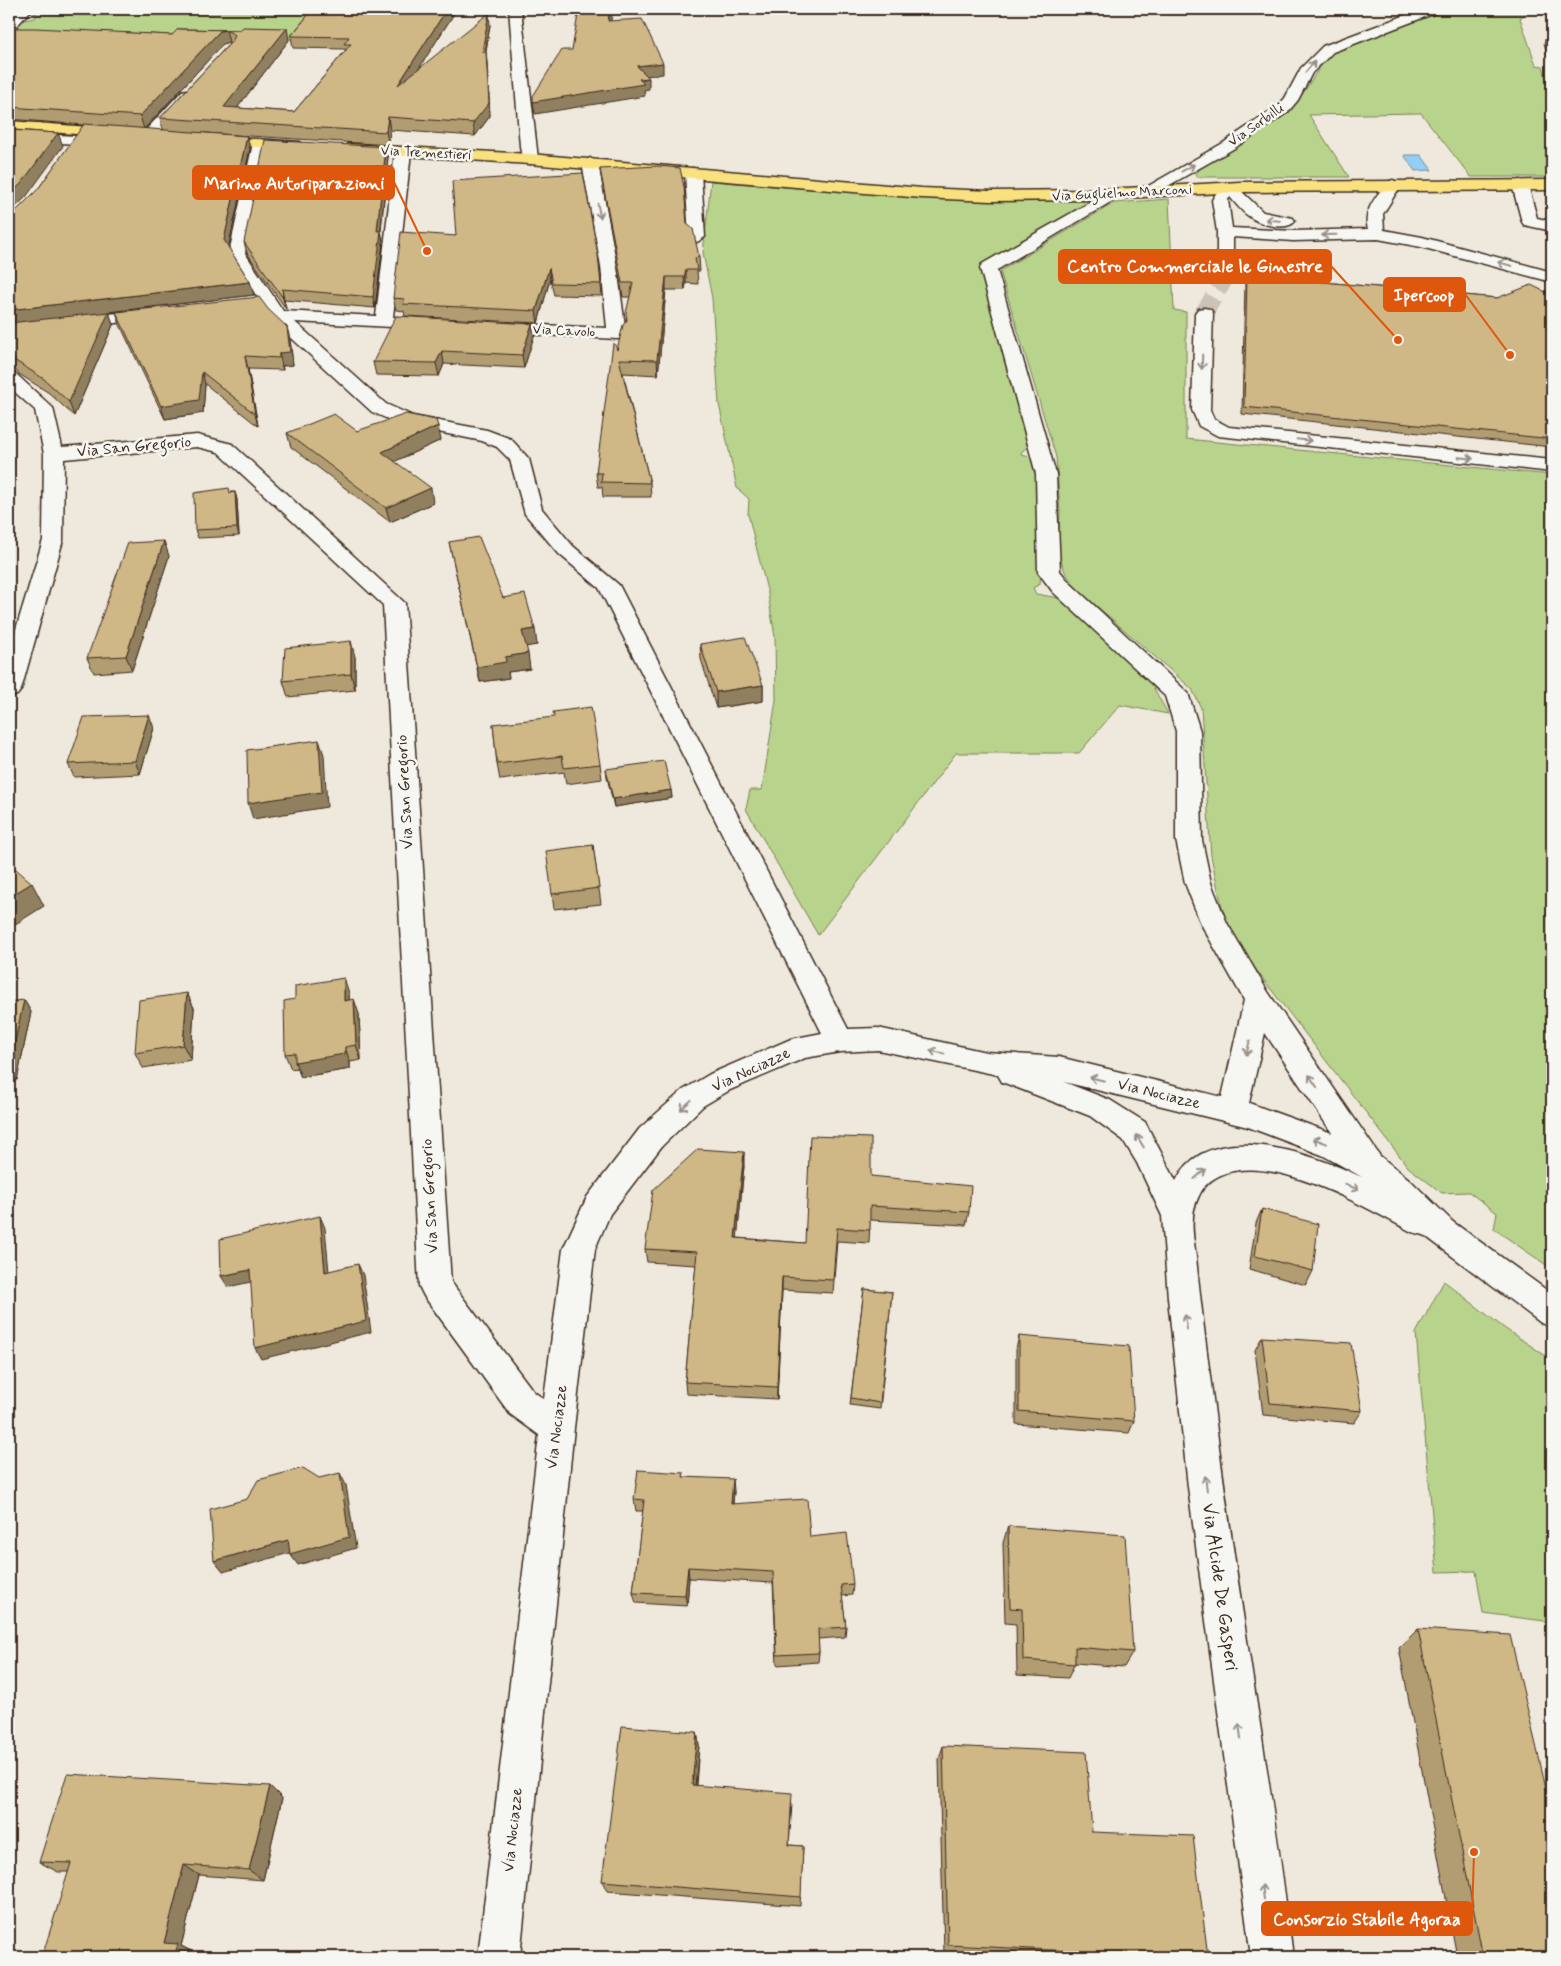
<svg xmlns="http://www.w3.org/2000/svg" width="1561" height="1966" font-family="Mynerve,sans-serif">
<rect width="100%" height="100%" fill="#eee9dc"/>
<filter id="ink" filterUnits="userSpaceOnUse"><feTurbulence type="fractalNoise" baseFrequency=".02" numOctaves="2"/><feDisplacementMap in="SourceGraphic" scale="10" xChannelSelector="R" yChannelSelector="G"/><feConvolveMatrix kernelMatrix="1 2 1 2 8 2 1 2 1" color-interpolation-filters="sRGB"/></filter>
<g filter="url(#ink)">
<g fill="#b8d48c" stroke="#7a7f55">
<path d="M31,9H394L326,40L9,31L18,21L35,18L37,14L28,12Z"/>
<path d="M1444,9L1531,10L1520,18L1536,65L1543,66L1552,103V177H1471L1421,113L1309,115L1349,177H1197L1196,174L1201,167C1232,148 1267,131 1293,105C1313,85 1316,63 1341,47Z"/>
<path d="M711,181C840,192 965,201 1095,201L986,264L1029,447L1022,451L1021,455L1031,457L1038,476L1041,571L1040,584L1033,588L1036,594L1059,598L1145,672L1168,714L1120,705L1079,753H956L818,935L746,809L750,790H762L776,700L775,637L768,594L748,514L749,499L737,488L719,404L712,298L703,253Z"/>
<path d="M1169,199L1174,310L1186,312V439L1552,475V1269L1494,1229L1497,1213L1469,1192L1442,1193L1408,1167L1243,953L1226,926L1211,856L1201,708L1192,689L1076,588L1065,572L1058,551L1060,512L1056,457L1000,271L1114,203Z"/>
<path d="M1444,1281L1504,1328L1552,1360V1622L1483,1613L1476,1571L1437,1572L1416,1333Z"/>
</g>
<path fill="#95cef4" stroke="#718c9e" d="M1404,155H1421L1432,170L1415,171Z"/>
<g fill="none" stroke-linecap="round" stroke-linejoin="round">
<path stroke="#cac3b6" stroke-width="18" stroke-dasharray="18 9" stroke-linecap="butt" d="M1204,313L1225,278"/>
<defs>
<g id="minor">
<path d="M19,9H32L14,29L9,30V19Z"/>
<path d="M509,9H521L538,159L530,164L522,159L520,146Z"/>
<path d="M1422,9H1439L1438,12L1333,52L1312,73L1298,100L1288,112L1233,149L1152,195H1140L1138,192L1223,143L1278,106L1285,98L1301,68L1323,46Z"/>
<path d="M187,90L194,94L192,97L154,138H144L142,135L144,132L182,91Z"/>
<path d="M23,133L76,136L83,140L76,144L18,140L16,137L18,134Z"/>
<path d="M260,139L267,143L245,253L283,311L376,316L395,152L403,147L411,152L393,317L437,320L440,324L437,328L431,329L295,322L386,404L413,416L487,430L511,439L529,459L542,509L573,546L619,585L848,1029L878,1028L986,1052L1059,1057L1222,1097L1244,1000L1201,924L1185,883L1176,840V731L1165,696L1053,592L1038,572L1036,474L980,268L982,264L1110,191L1116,189L1124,194L997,270L1056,474L1060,571L1069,582L1188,693L1200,731L1202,840L1211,883L1227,923L1268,992L1380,1156L1410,1180L1453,1222L1552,1294V1328L1541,1323L1424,1235L1412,1232C1366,1208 1253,1139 1206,1185C1200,1191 1193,1208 1193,1217C1191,1233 1196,1251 1197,1267C1202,1314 1208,1361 1214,1407C1236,1591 1271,1774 1293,1957H1251L1188,1487L1168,1298L1162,1216L1137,1163L1123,1140L1090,1116L1002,1082L998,1075L878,1050L840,1052L805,1058L730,1090L703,1106L662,1146L610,1214L595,1249L574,1428L520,1957H478L539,1435L510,1414L424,1296L419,1286L383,605L218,452L197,447L64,459L63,540L21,690L17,695L9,697V652L43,540L44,454L35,410L9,387V373L16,374L53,408L62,447L197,435L232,444L405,603L451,1282L534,1392L544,1399L563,1249L587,1197L640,1128L683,1090L710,1074L791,1039L822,1033L599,588L559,554L525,514L510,460L497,447L482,441L399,424L372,412L272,320L229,253L253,143ZM1265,1033L1332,1133L1249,1103ZM1064,1082L1248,1127L1322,1155L1362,1177C1313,1154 1208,1116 1176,1181L1145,1122L1110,1100Z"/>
<path d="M590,158L598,163L617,266L626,334L623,338L617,339L490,332L487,328L490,324L496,323L607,328L601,266L582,163Z"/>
<path d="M693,168L701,173L705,237L697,242L689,237L685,173Z"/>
<path d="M1393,180L1401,185L1383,214L1384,230L1422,237L1552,272V282L1421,247L1378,239L1293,241L1233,237V278L1231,282H1219L1217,278V232L1212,200L1222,184H1234L1263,212L1293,218L1295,221C1287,232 1259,224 1250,217C1242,212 1236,204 1230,197L1228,200L1232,228L1293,231L1368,229C1362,211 1377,196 1387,182Z"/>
<path d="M1520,180L1528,185L1537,218L1552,221V231L1524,225L1522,222L1512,185Z"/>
<path d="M1204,308L1210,309L1213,313L1210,410L1214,419L1229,427L1552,460V472L1218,436L1199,426L1192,410L1195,313L1198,309Z"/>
<path d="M154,309L160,310L163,314L160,318L9,335V325Z"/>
</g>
<g id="major">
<path d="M9,121L116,129L123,133L116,137L9,129Z"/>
<path d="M211,136L300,142L307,146L300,150L206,143L204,140L206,137Z"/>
<path d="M348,144L530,154L922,188L990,191L1087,190L1240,182L1552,180V190L1240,192L1087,200L990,201L922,198L530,164L343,152L340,149Z"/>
</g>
</defs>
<use href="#minor" stroke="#3b2a1e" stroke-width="3"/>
<use href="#major" stroke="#3b2a1e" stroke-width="3"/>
<use href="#minor" fill="#f6f6f2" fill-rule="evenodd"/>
<use href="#major" fill="#fae180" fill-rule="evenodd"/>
</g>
<g fill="#b29d73" stroke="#3b2a1e" fill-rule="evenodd">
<path d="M313,9H457L418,69L490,25L486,52L487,64L490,116L475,136L390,130L389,145L204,133L247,136L250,149L228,247L250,282L254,295L109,312L113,325L74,416L49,393L19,374L9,362V216L15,212L38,189L84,125L9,119V28L172,35L178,29L240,30L289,40L237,108L294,112L345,51V49L293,48L291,36ZM229,42L230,43L160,118L163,130L144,129L223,44Z"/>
<path d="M1548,31L1552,32V69L1544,43Z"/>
<path d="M1552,72V104L1548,84Z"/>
<path d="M386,147L388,157L381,231L383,242L375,308L284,300L286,309L247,253L244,242Z"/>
<path d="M600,169L687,224L699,257L700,271H697L698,284L686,283L685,290H666L658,375L623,373L650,483L651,497H603L602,487H598L596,473L617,350L626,320L630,297H623L602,182Z"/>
<path d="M598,255L602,296L554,295L550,279L538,323L405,316L404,311L396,310L393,298Z"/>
<path d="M1247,275L1497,298L1552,295V447L1242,414L1245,282Z"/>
<path d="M116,312L290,339L293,365L282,366L283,370L248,369L258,426L205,384L203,413L165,419L120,325Z"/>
<path d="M532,324L534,336L524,368L444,364L439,376L376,375L373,362Z"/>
<path d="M357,431L441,440L395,461L433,503L390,522L291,447L287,433Z"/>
<path d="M231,492H235L237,500L239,536L198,538L195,530Z"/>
<path d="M449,542L503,598L537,645L526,646L530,669L508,672L509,678L480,682Z"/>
<path d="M169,556L132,670L94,673L87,658Z"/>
<path d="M700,644L763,685V701L716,708L701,659Z"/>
<path d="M355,657V690L288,697L283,681Z"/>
<path d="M493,724L600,764L602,779L566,784L564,772L500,780L497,764Z"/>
<path d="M154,728L140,774L74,777L68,764Z"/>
<path d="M606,769L671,790L672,798L614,807L607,777Z"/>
<path d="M593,845L601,904L554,909L552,894Z"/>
<path d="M187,993L194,1008L191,1060L143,1068L135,1053Z"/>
<path d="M349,993V1000L359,1014L361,1060L350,1062V1069L301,1077L297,1068L291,1069L285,1054Z"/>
<path d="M24,1000L31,1012L17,1080L9,1081V1002Z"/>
<path d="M744,1166L737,1238L805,1243L871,1176L969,1212L966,1225L870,1220L869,1243L837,1241L833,1293L782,1290L777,1399L686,1394L685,1382L696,1265L647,1262L645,1249Z"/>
<path d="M1262,1209L1313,1271L1306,1285L1249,1269L1256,1223Z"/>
<path d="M864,1289L892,1292L880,1409L850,1405Z"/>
<path d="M1019,1336L1134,1421L1129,1433L1016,1424V1349Z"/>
<path d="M1262,1337L1362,1411L1354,1423L1263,1415L1255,1350Z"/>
<path d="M684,1477L734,1491L733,1504L810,1537L853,1584L852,1595L842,1596L846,1627L845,1637L818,1639L819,1653L818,1662L777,1665L773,1583L689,1578L687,1606L636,1603L633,1593L643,1511H636L634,1499Z"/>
<path d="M1008,1526L1133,1652L1124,1667L1075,1663L1068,1678L1017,1675L1016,1624L1005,1623L1003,1543Z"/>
<path d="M1418,1629L1548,1796L1552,1957H1457L1399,1648Z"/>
<path d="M697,1732L699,1745L696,1786L792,1804L789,1845L803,1846L800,1906L607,1891L602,1881Z"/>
<path d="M943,1746L1092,1832L1208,1957H1011L944,1954L939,1759Z"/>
<path d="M270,1786L282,1798L263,1880L199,1875L181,1946L193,1952L192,1957L68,1872H58L39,1862Z"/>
</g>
<g fill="#91805e" stroke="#3b2a1e">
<path d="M447,9H457L400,98L398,85Z"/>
<path d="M610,9H613L609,32L608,21Z"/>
<path d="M489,13L490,25L483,64L482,52Z"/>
<path d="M287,28L289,40L228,120L224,107Z"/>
<path d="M226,30L229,42L223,44L144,129L140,116L220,31Z"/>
<path d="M486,52L487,64L490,116L475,136L473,123Z"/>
<path d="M663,63V74L638,77L637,66Z"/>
<path d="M649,78V89L644,90L645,96L535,114L533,102Z"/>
<path d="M388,117L390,130L389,145L386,132Z"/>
<path d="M58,133L63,146L26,197L9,213V195Z"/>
<path d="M247,136L250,149L227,253L224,240Z"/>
<path d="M386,147L388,157L380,237L381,231L383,242L375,308L373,297L377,231Z"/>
<path d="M549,268L550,279L538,323L536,311Z"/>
<path d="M686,270V283L685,290L684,277Z"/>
<path d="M666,277V290L658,375L657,360Z"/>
<path d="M250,282L254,295L109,312L113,325L74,416L69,402L9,324V310Z"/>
<path d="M282,289L284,300L286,309L283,298Z"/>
<path d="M532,324L534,336L524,368L522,355Z"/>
<path d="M287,327L290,339L293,365L282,366L283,370L279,353Z"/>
<path d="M442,351L444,364L439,376L436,363Z"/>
<path d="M245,356L248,369L258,426L255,414Z"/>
<path d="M202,372L205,384L203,413L165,419L161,406Z"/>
<path d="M438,426L441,440L385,466L382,452Z"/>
<path d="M431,488L433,503L390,522L386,508Z"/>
<path d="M235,492L237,500L239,536L237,528Z"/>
<path d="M164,541L169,556L132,670L126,656Z"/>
<path d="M535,629L537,645L525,647L522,631Z"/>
<path d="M351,641L355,657V690L351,674Z"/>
<path d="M528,653L530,669L508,672L509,678L480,682L477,667L505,657Z"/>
<path d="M763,685V701L716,708V692Z"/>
<path d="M149,715L154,728L140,774L135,761Z"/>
<path d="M319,740L324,755L327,807L253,819L248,803Z"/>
<path d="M671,790L672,798L614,807L613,799Z"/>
<path d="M32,883L44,906L9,928V897Z"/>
<path d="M344,978L349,993L350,1016L344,1001Z"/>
<path d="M187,993L194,1008L191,1060L183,1045Z"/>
<path d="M354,999L359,1014L361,1060L356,1045Z"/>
<path d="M24,1000L31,1012L17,1080L9,1068Z"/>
<path d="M345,1047L350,1062V1069L301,1077L295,1062Z"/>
<path d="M744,1152V1166L736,1251L735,1238Z"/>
<path d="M320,1216L325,1228L330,1283L325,1272Z"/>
<path d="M358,1264L363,1275L371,1332L261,1359L255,1348Z"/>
<path d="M250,1270L255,1281L228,1287L221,1276Z"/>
<path d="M782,1277V1290L777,1399V1387Z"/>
<path d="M340,1473L346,1485L356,1548L298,1565L290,1554Z"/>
<path d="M733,1479L734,1491L732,1515L731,1504Z"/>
<path d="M288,1540L296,1551L223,1572L214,1561Z"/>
<path d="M688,1567L689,1578L687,1606L685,1595Z"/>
<path d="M697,1732L699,1745L694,1798L692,1785Z"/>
<path d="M270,1786L282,1798L263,1880L249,1870Z"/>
<path d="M184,1865L199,1875L181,1946L193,1952L192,1957H174L164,1943Z"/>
</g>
<g fill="#cfb786" stroke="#3b2a1e">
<path d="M313,9H447L398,85L489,13L482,52H486L489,103L473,123L388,117L386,132L160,118L233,40L235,35L226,30L220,31L140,116L9,107V28H36L172,35L178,29L240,30L243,27L287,28L224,107L294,112L351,44H344L349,37L291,36Z"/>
<path d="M579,9H610L608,21L642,19L663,63L637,66L649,78L639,79L644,84L533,102V96L562,50H572Z"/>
<path d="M1548,31L1552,32V44Z"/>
<path d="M84,124L247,136L224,240L250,282L9,310V216L15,212L38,189Z"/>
<path d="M9,130L58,133L21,184L9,195Z"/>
<path d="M265,140L386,147L377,231H381L373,297L282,289L283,298L244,242Z"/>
<path d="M658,166L680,168L684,187L687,224L693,229L699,257L695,258L697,270H686L684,277H666L657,360L619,359L650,483L601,482L602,473H596L613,344H615L617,350L623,325L627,320L626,313L633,283H622L600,169Z"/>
<path d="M583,173L598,255L601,284L552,283L549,268L536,311L403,304L405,299L393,298L401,232L456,236L452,181Z"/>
<path d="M1247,275L1497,298L1531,285L1552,295V439L1244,407Z"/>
<path d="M259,297L268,309L287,327L290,352L279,353V358L245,356L255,414L202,372L199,400L161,406L116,312Z"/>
<path d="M109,312L69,402L44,379L14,360L9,354V323Z"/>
<path d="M396,316L532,324L522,355L442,351L436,363L373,362Z"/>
<path d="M334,414L357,431L406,414L436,420L438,426L382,452L431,488L386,508L287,433Z"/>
<path d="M229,488L230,493L235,492L237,528L195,530L194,493Z"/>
<path d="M479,537L503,598L525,594L535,629L522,631L528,653L505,657L506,662L477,667L449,542Z"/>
<path d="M164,541L126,656L87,658L128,543Z"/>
<path d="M745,637L763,685L716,692L700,644Z"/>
<path d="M351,641V674L283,681L285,648Z"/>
<path d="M591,707L600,764L564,768L562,756L497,764L493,724L554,717L553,712Z"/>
<path d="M149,715L135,761L68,764L84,717Z"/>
<path d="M319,740L322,792L248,803L247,750Z"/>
<path d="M664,761L671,790L613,799L606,769Z"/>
<path d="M593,845L599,888L552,894L546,851Z"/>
<path d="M9,863L32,883L9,897Z"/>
<path d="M344,978V1001L354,999L356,1045L345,1047V1054L295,1062V1053L285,1054L284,1001L295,999V986Z"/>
<path d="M187,993L183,1045L135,1053L139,1000Z"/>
<path d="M24,1000L9,1068V1002Z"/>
<path d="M810,1136L871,1138V1176L971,1186L969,1212L870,1206V1230L837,1228L833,1280L782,1277L777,1387L685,1382L697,1252L645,1249L653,1190L698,1149L744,1152L735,1238L805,1243Z"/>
<path d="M1262,1209L1318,1224L1313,1271L1255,1256Z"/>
<path d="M320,1216L325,1272L358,1264L366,1321L255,1348L250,1270L221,1276L220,1239Z"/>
<path d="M864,1289L892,1292L880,1403L851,1398Z"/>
<path d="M1019,1336L1129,1346L1134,1421L1019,1411Z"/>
<path d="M1262,1337L1351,1343L1362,1411L1270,1403Z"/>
<path d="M303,1468L319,1478L340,1473L349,1537L290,1554L288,1540L214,1561L210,1509L247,1499L258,1480Z"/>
<path d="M638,1470L684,1473L683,1477L733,1479L731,1504L807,1499L810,1537L847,1533L853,1584L841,1585L846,1627L818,1629L819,1653L777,1655L773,1572L688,1567L685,1595L633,1593L644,1500L634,1499Z"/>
<path d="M1008,1526L1125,1535L1133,1652L1075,1647V1664L1023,1660L1022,1609L1010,1608Z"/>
<path d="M1418,1629L1510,1635L1548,1796L1552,1797V1957H1483Z"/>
<path d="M622,1726L697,1732L692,1785L792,1793L789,1845L803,1846L801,1897L602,1881Z"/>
<path d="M943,1746L1086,1752L1092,1832L1193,1836L1208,1957H1194L948,1945Z"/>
<path d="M67,1774L270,1786L249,1870L184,1865L164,1943L178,1944L174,1957H42L71,1863L39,1862Z"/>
</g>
<defs><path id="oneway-shaft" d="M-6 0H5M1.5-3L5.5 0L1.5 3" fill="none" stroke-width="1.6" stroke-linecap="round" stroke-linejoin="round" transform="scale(1.25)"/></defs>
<g stroke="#989088">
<use href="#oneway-shaft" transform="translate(1310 67) rotate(-49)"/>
<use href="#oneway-shaft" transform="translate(1188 168) rotate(-29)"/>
<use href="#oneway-shaft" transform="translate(599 211) rotate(79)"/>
<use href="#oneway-shaft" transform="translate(1273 220) rotate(-173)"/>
<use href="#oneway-shaft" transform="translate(1329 235) rotate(179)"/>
<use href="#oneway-shaft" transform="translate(1505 264) rotate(-165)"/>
<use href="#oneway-shaft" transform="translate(1202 362) rotate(92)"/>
<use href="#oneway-shaft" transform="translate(1304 440) rotate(6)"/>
<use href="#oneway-shaft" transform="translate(1466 458) rotate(6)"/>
<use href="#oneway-shaft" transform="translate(1248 1048) rotate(103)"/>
<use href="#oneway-shaft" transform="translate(937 1052) rotate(-167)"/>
<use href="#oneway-shaft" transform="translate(1097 1079) rotate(-166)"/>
<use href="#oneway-shaft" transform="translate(1313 1081) rotate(-124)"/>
<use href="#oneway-shaft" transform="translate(686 1105) rotate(137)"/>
<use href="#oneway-shaft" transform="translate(1140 1141) rotate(-121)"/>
<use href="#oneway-shaft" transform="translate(1320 1141) rotate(-159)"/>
<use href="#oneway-shaft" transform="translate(1200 1174) rotate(-41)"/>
<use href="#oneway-shaft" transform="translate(1352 1187) rotate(26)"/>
<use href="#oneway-shaft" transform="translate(1186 1322) rotate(-97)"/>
<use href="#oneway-shaft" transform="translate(1206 1483) rotate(-97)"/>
<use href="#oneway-shaft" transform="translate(1240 1731) rotate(-98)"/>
<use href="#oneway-shaft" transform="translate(1263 1892) rotate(-98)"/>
</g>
</g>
<g text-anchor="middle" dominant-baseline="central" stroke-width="5" stroke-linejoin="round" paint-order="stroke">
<g font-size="14" fill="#3b2a1e" stroke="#f6f6f2">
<text transform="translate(1256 125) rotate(-35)">Via Sorbilli</text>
<text transform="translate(426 153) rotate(3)">Via Tremestieri</text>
<text transform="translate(1122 193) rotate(-3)">Via Guglielmo Marconi</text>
<text transform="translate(564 331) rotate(3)">Via Cavolo</text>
</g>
<g font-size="16" fill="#3b2a1e" stroke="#f6f6f2">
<text transform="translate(134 447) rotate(-5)">Via San Gregorio</text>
<text transform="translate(405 792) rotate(-93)">Via San Gregorio</text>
<text transform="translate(751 1070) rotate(-25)">Via Nociazze</text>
<text transform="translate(1159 1094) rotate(14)">Via Nociazze</text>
<text transform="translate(430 1196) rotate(-93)">Via San Gregorio</text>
<text transform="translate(557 1427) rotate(-83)">Via Nociazze</text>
<text transform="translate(513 1830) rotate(-84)">Via Nociazze</text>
</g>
<g font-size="19" fill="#3b2a1e" stroke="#f6f6f2">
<text transform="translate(1220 1587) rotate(82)">Via Alcide De Gasperi</text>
</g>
</g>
<path fill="none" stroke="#df570d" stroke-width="2" d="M427 251L394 182M1398 340L1331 266M1510 355L1465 294M1474 1852L1472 1918"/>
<g fill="#df570d" stroke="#f6f6f2" stroke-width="2">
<circle cx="427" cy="251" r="5"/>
<circle cx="1398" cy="340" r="5"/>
<circle cx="1510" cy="355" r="5"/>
<circle cx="1474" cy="1852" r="5"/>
</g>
<g fill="#df570d" stroke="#df570d" stroke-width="2">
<rect x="193" y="166" width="201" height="33" rx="5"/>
<rect x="1059" y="250" width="272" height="33" rx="5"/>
<rect x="1384" y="278" width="81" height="33" rx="5"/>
<rect x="1262" y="1902" width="210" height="33" rx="5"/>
</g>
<g font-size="18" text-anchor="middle" font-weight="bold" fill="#fff">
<text x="294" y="189">Marino Autoriparazioni</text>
<text x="1195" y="272">Centro Commerciale le Ginestre</text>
<text x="1424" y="301">Ipercoop</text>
<text x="1367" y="1925">Consorzio Stabile Agoraa</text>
</g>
<rect width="1561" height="1966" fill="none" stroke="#f6f6f2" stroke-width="30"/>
<rect x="15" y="15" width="1531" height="1936" fill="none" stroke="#3b2a1e" stroke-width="2" filter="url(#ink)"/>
</svg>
